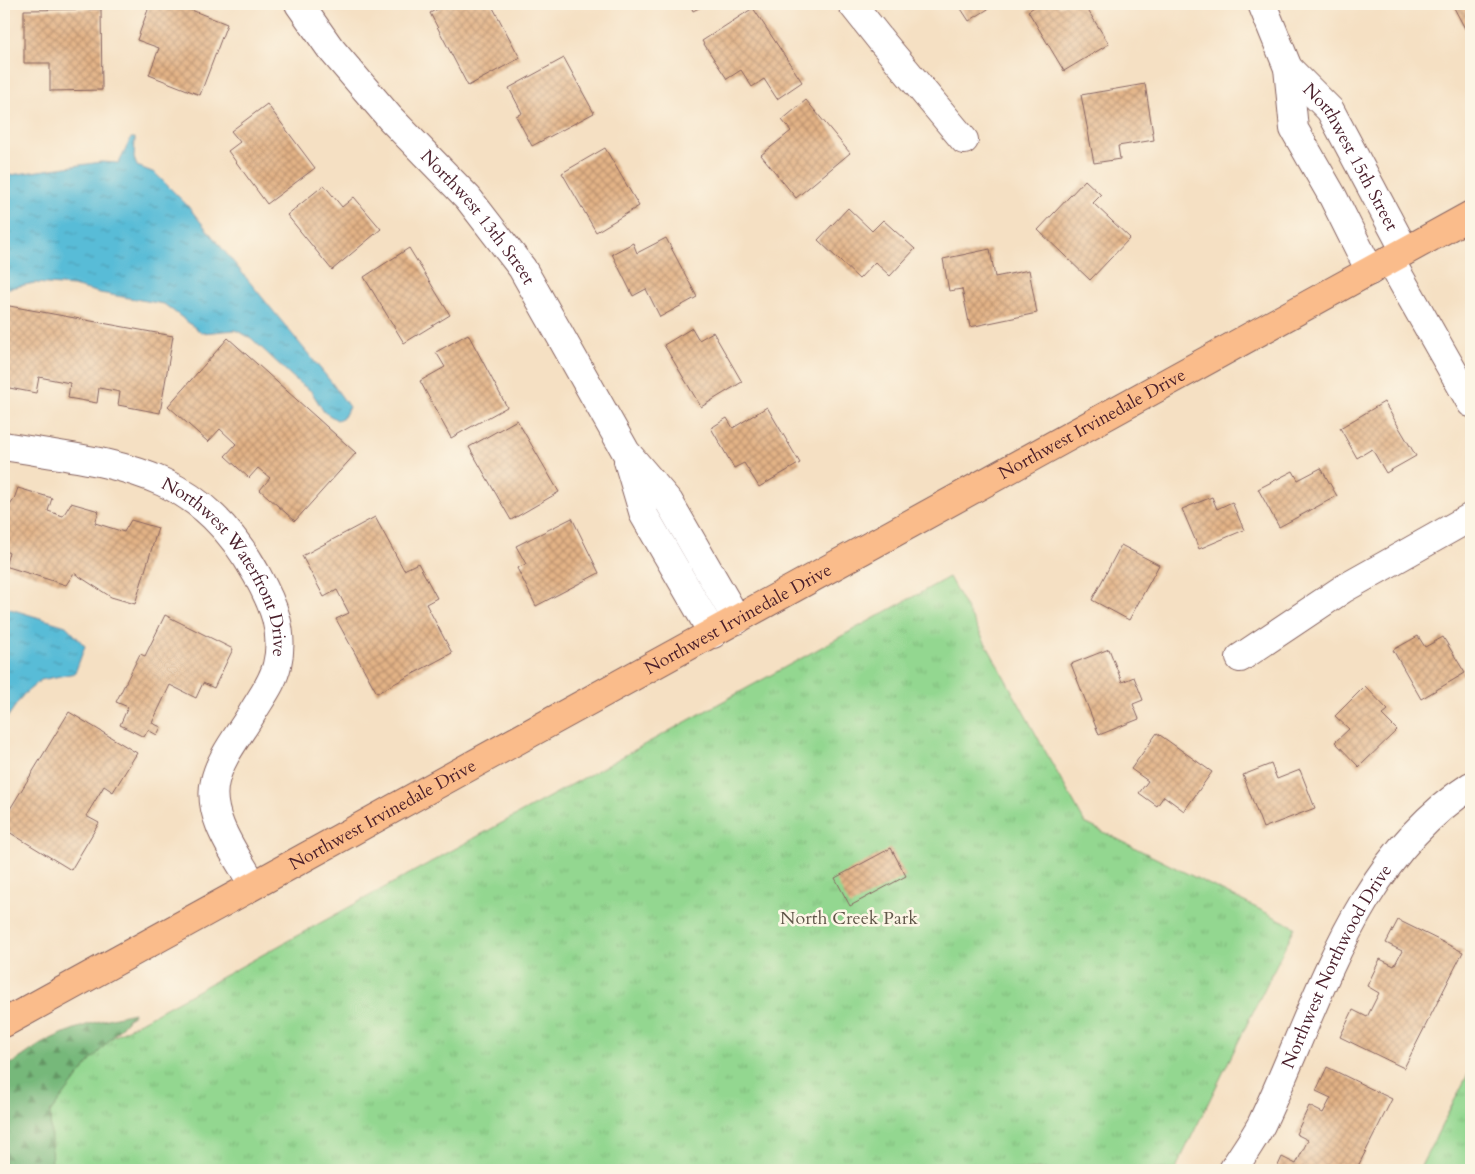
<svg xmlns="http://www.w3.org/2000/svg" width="1475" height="1174" font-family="Cardo,serif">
<defs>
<pattern id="grass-tufts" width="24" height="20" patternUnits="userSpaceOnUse" patternTransform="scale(1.25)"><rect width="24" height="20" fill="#93d790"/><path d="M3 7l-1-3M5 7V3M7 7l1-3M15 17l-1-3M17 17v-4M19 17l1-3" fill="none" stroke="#80b87c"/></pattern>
<pattern id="forest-firs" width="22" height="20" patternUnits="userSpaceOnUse" patternTransform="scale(1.25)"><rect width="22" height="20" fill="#76b87a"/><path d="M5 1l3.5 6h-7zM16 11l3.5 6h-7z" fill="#639564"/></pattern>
<pattern id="water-ripples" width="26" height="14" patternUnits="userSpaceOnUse" patternTransform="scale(1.25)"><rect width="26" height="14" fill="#59bcd7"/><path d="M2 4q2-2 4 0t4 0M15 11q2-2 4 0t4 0" fill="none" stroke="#4c98af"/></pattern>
<pattern id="building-cross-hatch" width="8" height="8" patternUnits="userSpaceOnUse" patternTransform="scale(1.25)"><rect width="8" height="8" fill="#e3b386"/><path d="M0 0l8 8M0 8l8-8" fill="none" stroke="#ba916e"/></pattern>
</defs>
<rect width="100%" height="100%" fill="#fcf5e5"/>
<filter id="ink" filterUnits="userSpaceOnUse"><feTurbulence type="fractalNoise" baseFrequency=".02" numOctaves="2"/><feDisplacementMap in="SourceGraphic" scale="10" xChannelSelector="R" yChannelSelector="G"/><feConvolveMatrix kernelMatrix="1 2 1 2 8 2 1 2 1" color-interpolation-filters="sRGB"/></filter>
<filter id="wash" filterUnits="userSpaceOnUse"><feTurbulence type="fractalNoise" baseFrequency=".0096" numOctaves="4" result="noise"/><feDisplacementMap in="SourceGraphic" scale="20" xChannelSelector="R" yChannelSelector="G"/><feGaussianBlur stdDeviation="1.12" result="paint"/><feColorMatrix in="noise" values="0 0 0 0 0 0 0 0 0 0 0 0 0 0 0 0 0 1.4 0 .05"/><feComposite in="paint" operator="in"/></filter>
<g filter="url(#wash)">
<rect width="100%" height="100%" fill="#f5e0c3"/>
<g fill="url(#grass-tufts)" stroke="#6e7b5e">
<path d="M949,577L1085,823L1295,927L1175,1170H4V1097Z"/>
<path d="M1471,1068V1170H1419Z"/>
</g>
<path fill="url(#forest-firs)" stroke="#606c52" d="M134,1013L88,1064L50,1113L52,1170H4V1067C18,1061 28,1052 41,1044C70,1028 101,1020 134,1013Z"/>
<g fill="url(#water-ripples)" stroke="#526e81">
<path d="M131,138H135L134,158L137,166L155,173L186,204L332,383L349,407L344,417L337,420L324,412L311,391L298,382L251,338L235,330L202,333L164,304L100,293L73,286L35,283L4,289V176L101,162L119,163Z"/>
<path d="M4,607L66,626L85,646L75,673L41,680L23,695L4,722Z"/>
</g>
<g id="blocks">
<g fill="url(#building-cross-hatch)">
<path d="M150,4H176L227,24L200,95L149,75L159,48L137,40Z"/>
<path d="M447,4H491L520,58L468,86L430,13Z"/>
<path d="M690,4H707L693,11Z"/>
<path d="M958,4H996L969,21Z"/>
<path d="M1039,4H1057L1059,7L1065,4H1084L1109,44L1064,71L1028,11Z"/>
<path d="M1452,4H1471V40Z"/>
<path d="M753,8L802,82L777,99L764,79L752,87L741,70L727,79L702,41Z"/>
<path d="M101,9L102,90L50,91V63H24V10Z"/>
<path d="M564,58L594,113L532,146L516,116L522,113L509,88Z"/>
<path d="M1145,84L1154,140L1118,146L1120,159L1094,163L1081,95Z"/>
<path d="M806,100L850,153L796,198L761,155L791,131L782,120Z"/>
<path d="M267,104L315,168L267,204L228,151L240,142L231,131Z"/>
<path d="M605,148L639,206L596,232L562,173Z"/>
<path d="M1085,180L1101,195L1093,203L1130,238L1090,280L1038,230Z"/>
<path d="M324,185L342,207L354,197L381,229L332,270L287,215Z"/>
<path d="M848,208L872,231L883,220L915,249L890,276L875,262L859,279L818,240Z"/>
<path d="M666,238L697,297L660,317L646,289L633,296L612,254L633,243L637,253Z"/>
<path d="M409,248L450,315L404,343L364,277Z"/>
<path d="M990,249L995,277L1029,270L1037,313L970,327L962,289L949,291L943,259Z"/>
<path d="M4,305L173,336L160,413L118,405L120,392L99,388L97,403L68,398L70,383L39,377L36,393L4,387Z"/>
<path d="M692,328L699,340L713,332L742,382L701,407L664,345Z"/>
<path d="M468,334L507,407L451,438L420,381L445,367L436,352Z"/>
<path d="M228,338L356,453L295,521L260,490L270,478L258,468L249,478L225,456L236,444L220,429L208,442L168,406Z"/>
<path d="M1384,402L1416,456L1386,473L1372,449L1357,458L1340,428Z"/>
<path d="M767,407L800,463L759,487L744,463L734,468L711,428L727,418L733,428Z"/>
<path d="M517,420L559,492L511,520L469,447Z"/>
<path d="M1321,468L1337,496L1279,527L1258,489L1293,471L1298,480Z"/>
<path d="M18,488L52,498L48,511L63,516L71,503L99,511L95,523L124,532L131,520L158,528L135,604L111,597L74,573L66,585L5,566L9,553L4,550V515L14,499Z"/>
<path d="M1212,497L1217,509L1232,502L1244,530L1199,549L1182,509Z"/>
<path d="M375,517L404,570L418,563L437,598L426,604L452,653L377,693L336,619L349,613L337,590L324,597L302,556Z"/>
<path d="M572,518L599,573L536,606L517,568L526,564L516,546Z"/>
<path d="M1121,545L1159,565L1129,620L1092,600Z"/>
<path d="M165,615L233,649L214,688L203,683L196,698L170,685L152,723L161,727L157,735L148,730L144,737L120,725L128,707L116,702L140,654L145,656Z"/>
<path d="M1418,636L1425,647L1443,637L1465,673L1421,699L1393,650Z"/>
<path d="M1109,649L1122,682L1134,677L1143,700L1133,704L1139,719L1099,735L1071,664Z"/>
<path d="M1365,686L1388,710L1382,715L1397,730L1359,767L1335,742L1349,729L1335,716Z"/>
<path d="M69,712L137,753L113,792L104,786L86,816L99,823L71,870L4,829V819Z"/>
<path d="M1157,733L1212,772L1184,811L1164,796L1157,806L1139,793L1148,781L1131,769Z"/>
<path d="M1271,764L1277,779L1300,770L1315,808L1263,828L1243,775Z"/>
<path d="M891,848L906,876L850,906L835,878Z"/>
<path d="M1398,920L1463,952L1404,1068L1340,1037L1353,1010L1367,1017L1379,993L1367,986L1380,959L1394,966L1402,951L1386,943Z"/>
<path d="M1327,1067L1392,1099L1373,1137L1356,1170H1276L1282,1157L1296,1164L1308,1140L1296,1134L1309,1106L1323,1113L1331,1098L1316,1091Z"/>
</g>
</g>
</g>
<g filter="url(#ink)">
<use href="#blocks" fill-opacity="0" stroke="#866360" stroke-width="1"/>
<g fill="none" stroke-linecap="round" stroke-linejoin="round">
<defs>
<g id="minor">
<path id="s1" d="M299,4L330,48L390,118L468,198L522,268L626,452L669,502L737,620"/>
<path d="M852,4L883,43L964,140"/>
<path d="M1262,4L1288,68L1294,129L1333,197L1370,271"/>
<path id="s2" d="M1288,68L1330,110L1405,251"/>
<path d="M1390,260L1471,403"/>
<path id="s3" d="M4,446C115,465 196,465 257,575C273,604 285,631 277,665C273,683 260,699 251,715C239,735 220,758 215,781C206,817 237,856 253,885"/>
<path d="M628,461L644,515L713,634"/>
<path d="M1240,658L1343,589L1471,517"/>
<path id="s4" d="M1233,1170C1242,1155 1253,1140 1261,1125C1318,1006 1354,861 1471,786"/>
</g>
<g id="major">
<path id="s5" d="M4,1023L1471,215"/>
</g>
</defs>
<use href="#minor" stroke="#866360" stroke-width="30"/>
<use href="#major" stroke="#866360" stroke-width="30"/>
<use href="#minor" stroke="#fff" stroke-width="28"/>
<use href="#major" stroke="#fabc8b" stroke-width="28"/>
</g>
</g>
<g text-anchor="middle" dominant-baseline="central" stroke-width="5" stroke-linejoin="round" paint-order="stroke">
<g font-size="18" fill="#4a1f2b" stroke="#fcf5e5">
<text stroke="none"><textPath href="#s2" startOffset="110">Northwest 15th Street</textPath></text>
<text stroke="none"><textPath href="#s1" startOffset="279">Northwest 13th Street</textPath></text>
<text stroke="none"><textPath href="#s5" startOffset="1242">Northwest Irvinedale Drive</textPath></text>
<text stroke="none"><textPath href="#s3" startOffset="274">Northwest Waterfront Drive</textPath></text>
<text stroke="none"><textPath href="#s5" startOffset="838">Northwest Irvinedale Drive</textPath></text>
<text stroke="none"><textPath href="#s5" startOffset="432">Northwest Irvinedale Drive</textPath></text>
<text stroke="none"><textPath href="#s4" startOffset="229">Northwest Northwood Drive</textPath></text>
</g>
<g font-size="18" fill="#605649" stroke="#fcf5e5">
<text x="849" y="918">North Creek Park</text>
</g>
</g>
<rect width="1475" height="1174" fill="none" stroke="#fcf5e5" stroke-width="20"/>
</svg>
